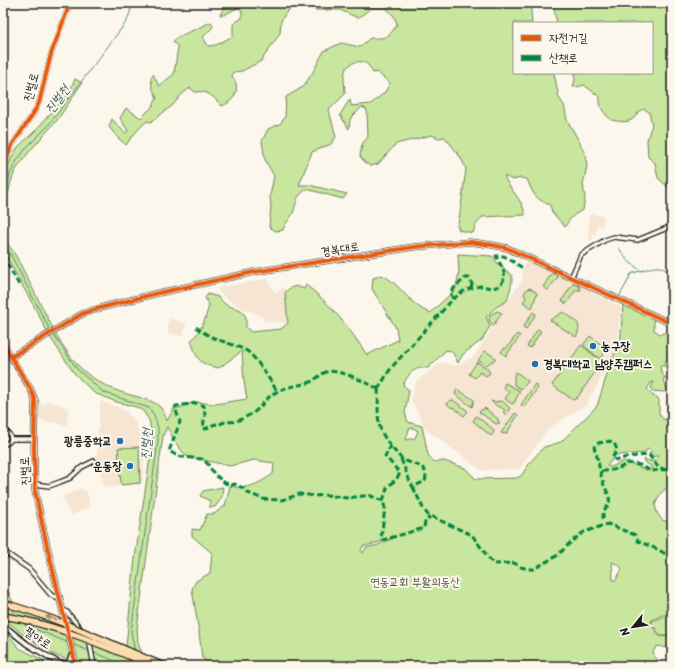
<svg xmlns="http://www.w3.org/2000/svg" width="675" height="669" font-family="Sriracha,'Poor Story',sans-serif">
<rect width="100%" height="100%" fill="#fbf7ec"/>
<filter id="ink" filterUnits="userSpaceOnUse"><feTurbulence type="fractalNoise" baseFrequency=".025" numOctaves="2"/><feDisplacementMap in="SourceGraphic" scale="8" xChannelSelector="R" yChannelSelector="G"/><feConvolveMatrix kernelMatrix="1 2 1 2 8 2 1 2 1" color-interpolation-filters="sRGB"/></filter>
<g filter="url(#ink)">
<g fill="#f5e5d2">
<path d="M589,214L604,216L602,227L597,226L596,233L593,235V239L589,240Z"/>
<path d="M527,260L621,307L617,349L586,405L548,429L519,469L481,470L426,429L411,399L416,382L442,362L457,366L474,356L490,331L487,317L497,308L508,301L523,279L522,269Z"/>
<path d="M267,279L275,293L284,287L288,323L265,321L260,315L244,309L227,299L219,292L217,288Z"/>
<path d="M169,318L186,323L183,336L168,333V324Z"/>
<path d="M47,401L56,403L68,408L67,425L38,420V403L46,405Z"/>
<path d="M100,401L118,407L128,413L135,422L145,447L142,484L104,488L99,462L96,461L94,457L97,452Z"/>
<path d="M79,489L84,490L87,493L90,507L71,515L62,497Z"/>
</g>
<g fill="#c8e69e" stroke="#72815d" fill-rule="evenodd">
<path d="M220,3H533L531,12L532,23H514V73H554L559,98L564,105L567,120L579,141L585,154L587,166L583,184L585,198L583,210C574,214 570,218 565,227L552,212L550,205C535,199 533,194 527,179L520,178L513,180L504,176C509,189 524,201 525,215L482,217L476,225L473,233L459,230L457,225L459,220L466,169L461,158L445,137L439,138L432,135L396,144L378,164L371,166L365,163L360,156L362,144L368,137L367,110L362,107L350,119L349,129L340,115L350,99L351,106L371,104L385,92L390,83L377,72L373,73C372,71 370,67 368,65C362,58 346,63 345,72C343,79 345,87 345,94L329,110L336,137L331,144L312,152L299,185H309L347,194L343,199L307,189C294,198 298,201 293,213C290,219 286,222 283,230L276,231L269,227L271,207L270,196L274,176L265,160L262,141L268,129L280,124L285,117L286,97L303,87L313,72L324,51L341,43L360,47L370,38C385,39 390,37 397,24L394,16L386,8H371L358,18L340,10H316L305,6L291,8L285,14L281,21L280,33L261,61L242,71L233,72L232,76C233,78 236,81 236,84C239,95 230,103 222,106C213,97 209,90 195,92L190,88L181,95L173,105L151,122L147,121C139,128 132,136 126,145L118,138L109,127L112,119L125,133L128,131L120,118L126,108L141,118L152,107L157,98L152,87L151,78L153,74L159,86L174,74L178,47L173,42L176,38L211,22L213,27L203,37L208,46L216,45L233,36V24L242,18V12L239,7L224,15H220L223,9Z"/>
<path d="M554,3H672V193L669,188L658,178L655,163L648,157L647,140L652,124L649,112L644,109C638,111 638,114 634,118C628,124 618,121 611,120C604,113 599,108 600,97L584,85L577,87H573L575,80L574,73H652V23H557L553,5Z"/>
<path d="M75,79L82,83L58,119L29,152L15,171L11,182L3,215V177L13,155L18,147L35,131L63,99L71,88Z"/>
<path d="M3,235C6,243 13,250 17,258C24,272 31,285 38,299C52,326 67,361 93,378C102,384 111,389 121,392C131,396 153,399 160,407C164,411 165,416 167,421L173,410L195,402L215,404L247,399L244,382L242,351L219,368C198,364 198,360 191,341C202,329 205,321 209,305L205,298L208,294L218,297L226,305L241,310L246,317V327L251,332L281,329L288,323L285,292L290,288L296,286L304,289L306,285C331,304 350,329 367,355L398,340L396,328L372,289L373,278L382,275C400,283 410,306 430,313L455,290L459,273L458,254L492,256L499,265L512,275C513,284 509,292 507,301L496,307L486,317L490,326L482,340L463,354L458,363L452,351L446,350L428,368C414,366 408,374 403,385L409,390L405,413L408,422L422,426L428,455L434,462L444,461L465,468L476,479L517,478L521,476L531,461L544,447L561,442L597,406L610,365L614,355L620,347L623,305L654,318V330L660,334L672,331V355L669,356L664,363L671,369L669,372L666,369L664,365L660,367L662,374L666,378L663,379L667,389L664,392L652,391L651,388L654,382L651,383L647,389L653,396L657,397L659,400V414L664,420L672,414V483L660,494L655,505L657,513L662,520L672,523V616C665,612 658,617 652,620L651,624L659,636L672,637V651L668,648L657,646L653,652C655,659 660,662 666,665L672,663V666H213L202,658L199,632L192,589L196,581L210,573L212,553L192,536V529L200,530L207,514H214L225,506L230,486C248,490 258,484 273,474L274,463L254,460L230,466L186,456L175,442L167,427L163,436L137,628L138,643L147,666H83L55,655L25,636L3,618V579L16,610L109,639L126,646L135,558L153,438L149,420L143,411L136,407L117,402L94,393L74,373L50,337L36,310L3,251ZM413,428L418,431L415,438L406,440L409,429ZM647,449L651,451L650,454L655,457L657,455L658,459L652,462L644,459L646,463L652,467L649,471L624,461L611,467L607,466L616,455L645,453ZM396,537L378,545L366,548L363,553L361,550L363,546H366ZM612,562L619,565L622,569L616,580H613Z"/>
<path d="M554,273L558,277L548,290L543,287L550,276Z"/>
<path d="M573,284L579,286L581,290H576L566,304L562,300Z"/>
<path d="M530,288L537,293L532,308L523,302L526,298L524,294L527,289Z"/>
<path d="M497,311L502,313L493,326L489,320L490,315Z"/>
<path d="M533,312L536,314L526,329L523,327Z"/>
<path d="M563,312C573,319 584,322 576,337L550,320Z"/>
<path d="M538,329L541,331L530,348L527,346Z"/>
<path d="M517,334L520,336L506,356L501,352L504,348L506,349Z"/>
<path d="M590,336L607,349L600,359L583,345Z"/>
<path d="M581,345L602,362L577,398L573,400L552,385Z"/>
<path d="M485,351L496,358L494,360L486,365L478,360Z"/>
<path d="M477,362L487,368L490,373L486,376L480,372L475,378L469,374Z"/>
<path d="M516,372L528,381V382L521,389L514,385V375Z"/>
<path d="M505,383L520,391L514,403L512,404L505,399L509,392L503,388Z"/>
<path d="M535,384L538,388L524,407L521,405Z"/>
<path d="M457,389L474,400L472,407L455,394Z"/>
<path d="M453,400L468,411L464,416L453,407L452,408L447,404L449,401Z"/>
<path d="M491,401L494,402L502,401L510,408L506,415L503,412L505,410L499,406L498,407Z"/>
<path d="M485,408L498,419V421L500,423L496,424L479,412L482,409L483,410Z"/>
<path d="M515,413L518,415L506,434L504,433L503,434L501,433Z"/>
<path d="M476,416L493,429L494,432L491,436L473,421Z"/>
<path d="M139,447L140,483L121,485L118,448Z"/>
<path d="M223,487L222,497L215,507H209L210,501L200,496L203,491Z"/>
<path d="M668,615L672,618V636H661L652,624V621Z"/>
<path d="M3,628L19,648L55,666H3Z"/>
</g>
<g fill="none" stroke-linecap="round" stroke-linejoin="round">
<g stroke="#54848c" stroke-width="1">
<path d="M3,207L10,174L16,162L27,147L47,127L127,21L133,3"/>
<path d="M3,240L51,332"/>
<path d="M619,248L627,260L641,271C656,266 659,264 672,274"/>
<path d="M620,295L629,279L630,275L633,273L640,271"/>
<path d="M53,334L77,369L103,392L149,408L154,415L158,428V441L131,632L135,651"/>
<path d="M3,592L8,602"/>
<path d="M10,607L17,616"/>
<path d="M23,623L25,625L69,643"/>
<path d="M72,644L89,651"/>
<path d="M92,652L111,659L122,666"/>
<path d="M136,662L137,666"/>
</g>
<defs>
<g id="minor">
<path d="M3,168L12,145L33,114L39,103L51,54L70,3"/>
<path d="M571,278L581,255L605,240L614,237L638,240L672,226"/>
<path d="M3,340L11,357"/>
<path d="M3,429L9,434L11,439"/>
<path d="M3,445L9,442L11,439H34"/>
<path d="M35,484L49,486L60,482L70,478L82,467L94,461"/>
<path d="M3,551L29,569L51,595L60,600"/>
<path d="M62,609L67,612L89,639L94,666"/>
</g>
<g id="tertiary">
<path d="M3,625L27,644L64,666"/>
<path d="M62,665L69,662L72,655"/>
<path d="M76,666L47,546L35,491L34,449L35,400L31,390L11,357L82,314L100,308L154,294L254,272L414,247L470,242L492,245L507,248L672,324"/>
</g>
</defs>
<use href="#minor" stroke="#1c1c1c" stroke-width="6"/>
<use href="#tertiary" stroke="#1c1c1c" stroke-width="7"/>
<use href="#minor" stroke="#fbf7ec" stroke-width="3.5"/>
<use href="#tertiary" stroke="#fbf7ec" stroke-width="4"/>
<defs>
<g id="trunk-bridge">
<path d="M3,603C59,618 111,644 164,666"/>
<path d="M3,616C56,624 104,646 153,666"/>
</g>
</defs>
<use href="#trunk-bridge" stroke="#1c1c1c" stroke-width="8" stroke-linecap="butt"/>
<use href="#trunk-bridge" stroke="#fddcac" stroke-width="5.5"/>
<g stroke="#00873e" stroke-width="3" stroke-dasharray="6 3" stroke-linecap="butt">
<path d="M3,256L19,285"/>
<path d="M453,299L450,292L465,278H469L472,284L471,288"/>
<path d="M196,327C211,340 230,342 247,351C256,357 271,382 277,391"/>
<path d="M378,389C368,383 338,368 326,372C320,374 315,381 308,383C296,386 283,387 273,394C265,399 262,407 253,413C248,416 242,419 237,421C230,423 225,420 219,425L215,424L205,429L203,428L205,415L204,406L197,403L176,406L175,408L180,422L169,451L176,455L182,457L202,459L208,464L214,474L225,483L231,485L235,484L245,489L248,493L263,499L282,500L300,494L315,496L327,495L347,498L363,496H371L383,501L385,508L381,538L383,540L424,528L425,521L430,517"/>
<path d="M378,389C379,400 377,413 379,423C381,436 392,448 400,457C408,466 431,462 425,481L415,486L414,489L423,508L428,515L472,535L493,564L514,563L521,567L528,569H534L558,555L571,542L584,532L608,524L635,535L638,541L659,550L672,558"/>
<path d="M378,389L391,368L453,299L465,290L480,286L493,288L500,286L505,277L503,269L496,256H504L523,268"/>
<path d="M401,459L410,482L414,489"/>
<path d="M601,471C611,471 620,469 628,463L640,465L651,471L672,469"/>
<path d="M383,501L387,488L397,478L400,473L385,456L391,446"/>
<path d="M603,519C603,507 605,511 609,504C611,494 604,489 602,479C599,468 598,458 594,447L598,443L610,441L615,445L617,450L612,458L617,460L627,457L649,455L658,467L666,470"/>
</g>
<defs>
<g id="cycleway">
<path d="M3,168L12,145L33,114L39,103L51,54L70,3"/>
<path d="M3,340L9,353L31,390L35,400L34,449L35,491L47,546L76,666"/>
<path d="M11,357L82,314L100,308L154,294L254,272L414,247L470,242L492,245L507,248L672,324"/>
</g>
</defs>
<use href="#cycleway" stroke="#fbf7ec" stroke-width="6"/>
<use href="#cycleway" stroke="#e8590c" stroke-width="4"/>
</g>
<defs><path id="oneway-solid" d="M-6-.8H1V-3.2L6.5 0L1 3.2V.8H-6Z"/></defs>
<use fill="#98866b" href="#oneway-solid" transform="translate(51 618) rotate(-159)"/>
</g>
<g fill="#1f6fb2" stroke="#fbf7ec" stroke-width="1.5">
<circle cx="593" cy="346" r="4"/>
<circle cx="535" cy="364" r="4"/>
<circle cx="120" cy="441" r="4"/>
<circle cx="130" cy="466" r="4"/>
</g>
<g text-anchor="middle" dominant-baseline="central" stroke-width="4" stroke-linejoin="round" paint-order="stroke">
<g font-size="12" fill="#1c1c1c" stroke="#fbf7ec">
<text transform="translate(31 87) rotate(-75)">진벌로</text>
<text transform="translate(340 249) rotate(-9)">경복대로</text>
<text transform="translate(25 471) rotate(-92)">진벌로</text>
<text transform="translate(38 638) rotate(33)">팔야로</text>
</g>
<g font-size="12" font-weight="bold" fill="#1c1c1c" stroke="#fbf7ec" text-anchor="start">
<text x="601" y="346">농구장</text>
<text x="543" y="364">경복대학교 남양주캠퍼스</text>
<text x="112" y="441" text-anchor="end">광릉중학교</text>
<text x="122" y="466" text-anchor="end">운동장</text>
</g>
<g font-size="12" fill="#505943" stroke="#fbf7ec">
<text x="415" y="582">연동교회 부활의동산</text>
</g>
<g font-size="13" font-style="italic" fill="#3d595d" stroke="#fbf7ec">
<text transform="translate(57 99) rotate(-53)">진벌천</text>
<text transform="translate(146 444) rotate(-86)">진벌천</text>
</g>
</g>
<rect width="675" height="669" fill="none" stroke="#fbf7ec" stroke-width="16"/>
<rect x="8" y="8" width="659" height="653" fill="none" stroke="#1c1c1c" stroke-width="1.5" filter="url(#ink)"/>
<rect x="513" y="22" width="140" height="52" fill="#fbf7ec" stroke="#a29f99"/>
<rect x="521" y="35" width="20" height="6" fill="#e8590c" stroke="#a29f99"/>
<text x="549" y="42" font-size="12" fill="#1c1c1c">자전거길</text>
<rect x="521" y="55" width="20" height="6" fill="#00873e" stroke="#a29f99"/>
<text x="549" y="62" font-size="12" fill="#1c1c1c">산책로</text>
<g transform="translate(633 627) rotate(240)" stroke="#fbf7ec" stroke-width="3" paint-order="stroke">
<path d="M0-3L7 15L0 10L-7 15Z" fill="#1c1c1c"/>
<text y="-6" font-size="11" font-weight="bold" text-anchor="middle" fill="#1c1c1c">N</text>
</g>
</svg>
